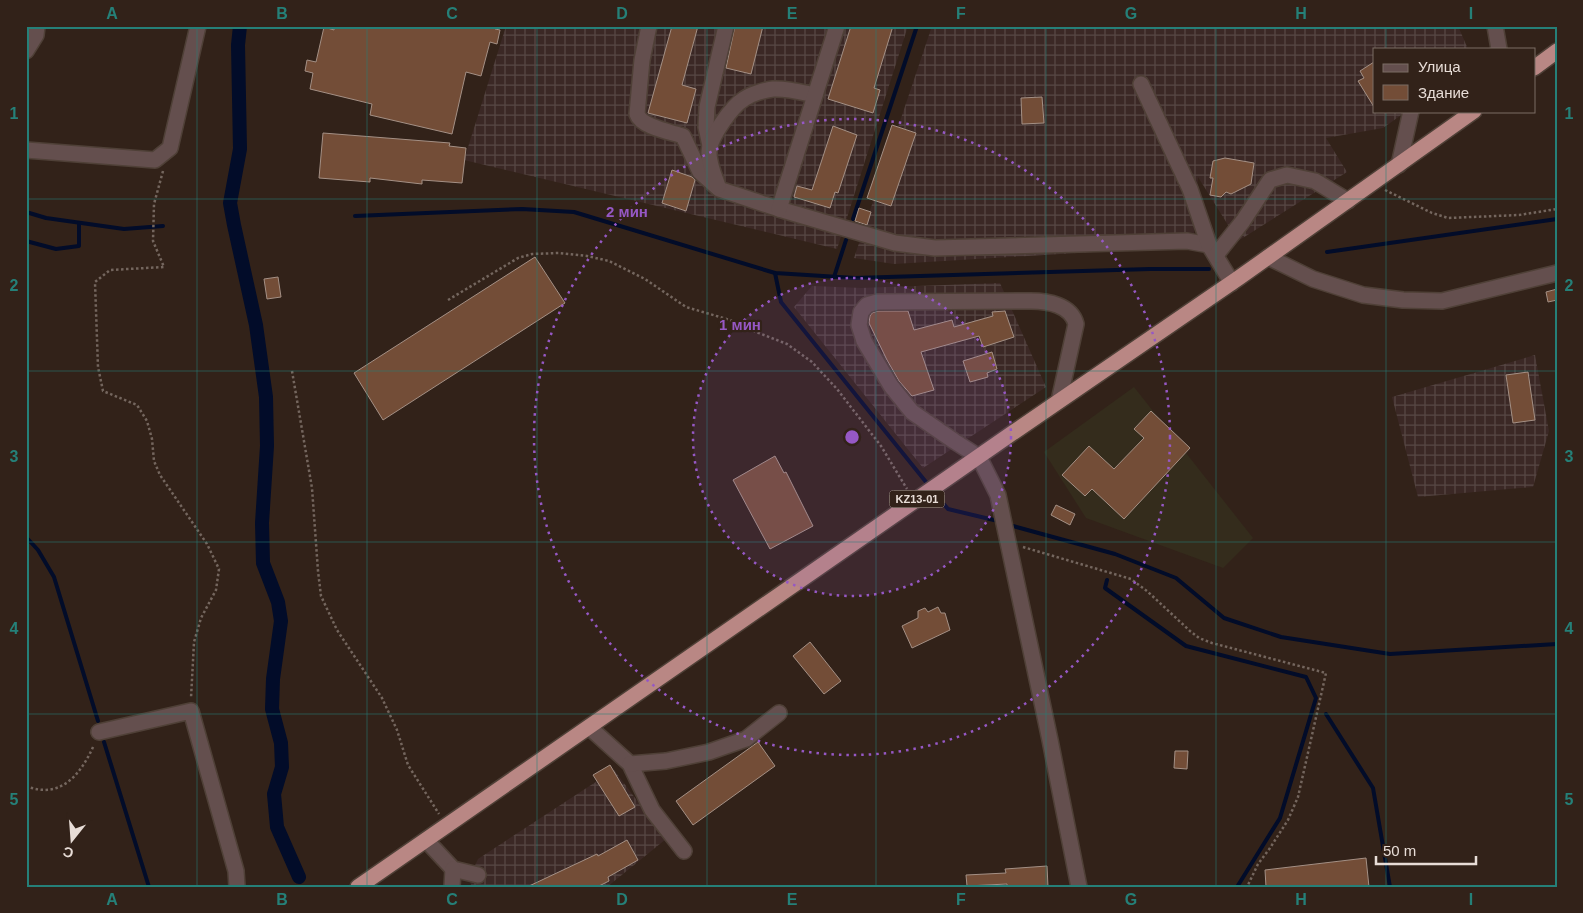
<svg xmlns="http://www.w3.org/2000/svg" width="1583" height="913" font-family="Helvetica,sans-serif">
<defs>
<pattern id="industrial-grid" width="8" height="8" patternUnits="userSpaceOnUse" patternTransform="scale(1.25)"><rect width="8" height="8" fill="#3b2825"/><path d="M0 4h8M4 0v8" fill="none" stroke="#574744"/></pattern>
</defs>
<rect width="100%" height="100%" fill="#322219"/>
<path fill="#342c1c" d="M1134,387L1253,538L1223,568L1086,518L1044,452Z"/>
<g fill="url(#industrial-grid)">
<path d="M506,26H908L837,249L464,160Z"/>
<path d="M932,26H1458L1468,49H1374V111H1407L1383,128L1326,138L1347,172L1238,241L1198,177L1193,246L894,264L854,258Z"/>
<path d="M1000,283L1046,387L923,468L794,307L812,286L861,288Z"/>
<path d="M1535,355L1549,431L1533,487L1418,497L1392,397Z"/>
<path d="M614,770L666,839L607,887H472L469,879L478,859Z"/>
</g>
<g fill="none" stroke-linecap="round" stroke-linejoin="round">
<g stroke="#020c29" stroke-width="4">
<path d="M26,212L46,218L124,229L163,226"/>
<path d="M355,216L522,209L574,212L775,273L855,278L1150,269H1209"/>
<path d="M853,219L917,26"/>
<path d="M26,241L56,249L79,246V223"/>
<path d="M1327,252L1557,219"/>
<path d="M775,273L781,302L926,482"/>
<path d="M834,277L846,240"/>
<path d="M942,502L948,509L998,521"/>
<path d="M1013,526L1115,554L1176,578L1224,618L1281,637L1390,654L1557,644"/>
<path d="M26,537L38,550L54,577L98,721"/>
<path d="M1107,580L1105,588L1186,646L1306,677L1316,698L1280,818L1237,887"/>
<path d="M1326,714L1373,788L1390,887"/>
<path d="M104,742L149,887"/>
</g>
<path stroke="#020c29" stroke-width="14" d="M240,26L238,45L240,149L230,203L234,225L256,325L266,397L267,446L262,523L263,563L278,602L281,621L273,679L272,709L281,743L282,767L274,794L277,827L299,877"/>
</g>
<g fill="#734d37" stroke="#a49085">
<path d="M334,26H496L495,29L500,30L497,44L490,42L481,76L466,72L452,134L370,115L372,104L310,89L313,73L305,71L307,60L316,62L324,27L334,30Z"/>
<path d="M672,26H698L682,85L696,89L687,123L648,113Z"/>
<path d="M735,26H763L751,74L726,68Z"/>
<path d="M851,26H893L874,88L880,90L873,113L828,99Z"/>
<path d="M1374,62V107L1358,81L1364,78L1360,71Z"/>
<path d="M1042,97L1044,123L1022,124L1021,98Z"/>
<path d="M892,125L916,133L891,206L867,198Z"/>
<path d="M833,126L857,135L838,193L835,192L830,208L794,197L797,186L812,190Z"/>
<path d="M323,133L450,143L449,146L466,148L462,183L422,180V184L370,178V182L319,178Z"/>
<path d="M1225,158L1254,163L1251,184L1231,194L1226,192L1221,197L1210,195L1213,178H1210L1213,161Z"/>
<path d="M672,170L692,177L695,180L686,211L662,203Z"/>
<path d="M859,208L871,212L867,225L855,221Z"/>
<path d="M535,257L565,303L383,420L354,373Z"/>
<path d="M278,277L281,297L267,299L264,279Z"/>
<path d="M1557,289V300L1548,302L1546,292Z"/>
<path d="M878,311H908L914,330L952,320L954,327L993,316L992,312L1005,311L1014,337L983,347L979,336L921,352L934,390L912,396L899,381L887,360L869,323L870,316L872,313Z"/>
<path d="M992,352L997,369L987,373L988,377L970,382L963,361Z"/>
<path d="M1528,372L1535,420L1513,423L1506,375Z"/>
<path d="M1151,411L1190,448L1124,519L1092,489L1085,496L1062,475L1089,446L1114,469L1144,438L1134,429Z"/>
<path d="M775,456L784,473L786,472L813,526L770,549L733,480Z"/>
<path d="M1056,505L1075,514L1070,525L1051,515Z"/>
<path d="M938,607L941,613H945L950,630L912,648L902,626L918,618V611L925,608L928,612Z"/>
<path d="M810,642L841,681L824,694L793,656Z"/>
<path d="M758,742L775,766L693,825L676,801Z"/>
<path d="M1175,751H1188L1187,769L1174,768Z"/>
<path d="M610,765L635,807L619,816L593,775Z"/>
<path d="M627,840L638,860L608,877L609,881L597,887H527L597,854L598,856Z"/>
<path d="M1366,858L1369,887H1266L1265,870Z"/>
<path d="M1047,866L1048,887H1007V884L967,886L966,875L1006,873L1005,869Z"/>
</g>
<g fill="none" stroke-linecap="round" stroke-linejoin="round">
<defs>
<g id="minor">
<path d="M649,26L642,60L637,114C641,127 671,132 683,136L700,172L719,189L779,209L895,243L935,248L1187,241L1209,245"/>
<path d="M1495,26L1499,49"/>
<path d="M26,51L36,35L37,26"/>
<path d="M1141,84L1190,189L1209,245L1232,283"/>
<path d="M710,146L706,127L707,107L726,26"/>
<path d="M26,150L155,160L170,148L198,26"/>
<path d="M1399,165L1411,111"/>
<path d="M718,186C714,175 709,164 709,153C709,138 732,106 744,99C751,94 764,90 773,89C787,88 801,92 815,95"/>
<path d="M779,209L837,26"/>
<path d="M1216,255L1243,221L1270,180L1287,175L1315,181L1348,201"/>
<path d="M1268,257L1313,279L1363,295L1403,300L1442,301L1557,273"/>
<path d="M1059,401L1076,324C1071,305 1048,301 1031,301L877,302L867,305L861,312L859,325L864,341L891,386L912,412L954,441L979,457L998,495L1050,740L1079,887"/>
<path d="M589,727L630,764L652,810L684,851"/>
<path d="M99,732L191,711L236,871L237,887"/>
<path d="M630,764L666,761L709,752L746,739L779,713"/>
<path d="M426,840L453,869L478,875"/>
<path d="M452,887L453,869"/>
</g>
<g id="highway">
<path d="M1534,68L1557,51"/>
<path d="M358,887L1014,432L1240,277L1474,111"/>
</g>
</defs>
<use href="#minor" stroke="#4f4037" stroke-width="18"/>
<use href="#highway" stroke="#4f4037" stroke-width="18"/>
<g stroke="#74665e" stroke-width="2.5" stroke-dasharray="2.5 2.5" stroke-linecap="butt">
<path d="M163,171L154,204L153,241L164,267L110,270L95,282L98,367L103,391L137,405L147,421L152,439L154,461L160,475L207,544L219,569L216,590L201,618L194,642L191,698"/>
<path d="M1385,190L1432,213L1448,218L1519,215L1557,209"/>
<path d="M448,300L518,258L532,254L559,253L587,256L609,261L645,279L686,307L730,320L746,328L787,344L812,362L837,389L881,446L907,489"/>
<path d="M292,371L312,488L318,571L321,596L337,630L382,698L397,730L408,765L439,814"/>
<path d="M1023,547L1131,579L1147,591L1190,631L1199,638L1212,643L1326,673L1298,797L1288,820L1270,848L1258,864L1247,887"/>
<path d="M26,786C61,800 81,774 94,745"/>
</g>
<use href="#minor" stroke="#644f4e" stroke-width="15"/>
<use href="#highway" stroke="#b98784" stroke-width="15"/>
</g>
<path fill="none" stroke="#258078" stroke-width="1" stroke-opacity="0.55" d="M197,26V887M367,26V887M537,26V887M707,26V887M876,26V887M1046,26V887M1216,26V887M1386,26V49M1386,111V887M26,199H1557M26,371H1557M26,542H1557M26,714H1557"/>
<circle cx="852" cy="437" r="159" fill="#9658c5" fill-opacity=".12"/>
<g fill="none" stroke="#9658c5" stroke-width="2.5" stroke-dasharray="2.5 5">
<circle cx="852" cy="437" r="159"/>
<circle cx="852" cy="437" r="318"/>
</g>
<g text-anchor="middle" dominant-baseline="central" stroke-width="4.5" stroke-linejoin="round" paint-order="stroke">
<rect fill="#322219" stroke="#b1a59e" stroke-width="1" x="889.5" y="490.5" width="55" height="17" rx="4"/>
<g font-size="11" font-weight="bold" fill="#e8ddd7">
<text x="917" y="499">KZ13-01</text>
</g>
</g>
<circle cx="852" cy="437" r="8" fill="#9658c5" stroke="#322219" stroke-width="2.5"/>
<g font-size="15" text-anchor="middle" font-weight="bold" fill="#9658c5" stroke="#322219" stroke-width="4.5" stroke-linejoin="round" paint-order="stroke">
<text x="627" y="217">2 мин</text>
<text x="740" y="330">1 мин</text>
</g>
<rect width="1583" height="913" fill="none" stroke="#322219" stroke-width="55"/>
<rect x="1373" y="48" width="162" height="65" fill="#322219" stroke="#7b6d65"/>
<rect x="1383" y="64" width="25" height="8" fill="#644f4e" stroke="#7b6d65"/>
<text x="1418" y="72" font-size="15" fill="#e8ddd7">Улица</text>
<rect x="1383" y="85" width="25" height="15" fill="#734d37" stroke="#7b6d65"/>
<text x="1418" y="98" font-size="15" fill="#e8ddd7">Здание</text>
<g transform="translate(72 840) rotate(197)" stroke="#322219" stroke-width="4" paint-order="stroke">
<path d="M0-4L9 19L0 12L-9 19Z" fill="#e8ddd7"/>
<text y="-8" font-size="14" font-weight="bold" text-anchor="middle" fill="#e8ddd7">С</text>
</g>
<path d="M1376 856v8h100v-8" fill="none" stroke="#e8ddd7" stroke-width="2.5"/>
<text x="1383" y="856" font-size="15" fill="#e8ddd7" stroke="#322219" stroke-width="4" paint-order="stroke">50 m</text>
<rect x="28" y="28" width="1528" height="858" fill="none" stroke="#258078" stroke-width="2"/>
<g font-size="16" text-anchor="middle" font-weight="bold" fill="#258078">
<text x="112" y="19">A</text>
<text x="282" y="19">B</text>
<text x="452" y="19">C</text>
<text x="622" y="19">D</text>
<text x="792" y="19">E</text>
<text x="961" y="19">F</text>
<text x="1131" y="19">G</text>
<text x="1301" y="19">H</text>
<text x="1471" y="19">I</text>
<text x="14" y="119">1</text>
<text x="1569" y="119">1</text>
<text x="14" y="291">2</text>
<text x="1569" y="291">2</text>
<text x="14" y="462">3</text>
<text x="1569" y="462">3</text>
<text x="14" y="634">4</text>
<text x="1569" y="634">4</text>
<text x="14" y="805">5</text>
<text x="1569" y="805">5</text>
<text x="112" y="905">A</text>
<text x="282" y="905">B</text>
<text x="452" y="905">C</text>
<text x="622" y="905">D</text>
<text x="792" y="905">E</text>
<text x="961" y="905">F</text>
<text x="1131" y="905">G</text>
<text x="1301" y="905">H</text>
<text x="1471" y="905">I</text>
</g>
</svg>
